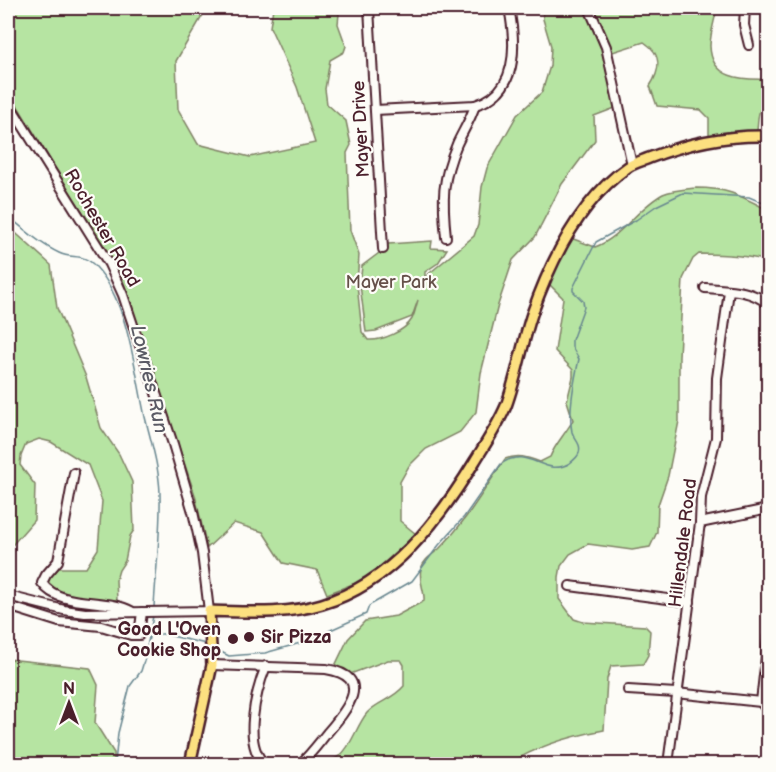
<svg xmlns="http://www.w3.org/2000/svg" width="776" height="772" font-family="'Balsamiq Sans',sans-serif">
<rect width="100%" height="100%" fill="#fdfcf7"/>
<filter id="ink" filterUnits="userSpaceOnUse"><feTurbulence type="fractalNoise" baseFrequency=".0167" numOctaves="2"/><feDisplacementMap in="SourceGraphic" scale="12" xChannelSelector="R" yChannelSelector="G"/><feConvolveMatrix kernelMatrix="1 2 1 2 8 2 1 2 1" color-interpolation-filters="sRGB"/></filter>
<g filter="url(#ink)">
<g fill="#b6e4a2" stroke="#808266" stroke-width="1.5">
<path d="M8,8H207L176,61L178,109L198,144L250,157L315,143L297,87L270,27L273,8H336L339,14L338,24L346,46L344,52L330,60L325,89L327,104L346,121L351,145L347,153L350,230L359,255L357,284L362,332L368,340C382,341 405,331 412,319C415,313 416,306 418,300L412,317L376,331L366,332L360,285L362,266L383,250V246L388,244L432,241L431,248L447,249L438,263L425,272V277L474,236L478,225L482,187L487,168L517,115L542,92L550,66L551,46L543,19L542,8H717C715,19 710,34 710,46C711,79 742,80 768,79V100C757,108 758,119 757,132L709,136V118L701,110L657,106L650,86C661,69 662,54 644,42L603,55L615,108L594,116L595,140L562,184L535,237L513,260L498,305L481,373L476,412L460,432L426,449L409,466L400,482V521L416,534L366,579L327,594L317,570L283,563L263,532L234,523L207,548L195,495L123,280L8,90Z"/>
<path d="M696,188C728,188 741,196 768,210V261C746,255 723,254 699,254L693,259L683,279L679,356V421L668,476L658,505L657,532L650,547L632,550L588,544L570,554L561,566L559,577V599L574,619L583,622L645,626L650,631L648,655L643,664L611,666L607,679L604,730C571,736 537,746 509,764H306L312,757C348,772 351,732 367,713C378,701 392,700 404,686V665L401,660H388L345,676L333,670L348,639L365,621L396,616L424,601C425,590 418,580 421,569C423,560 432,555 439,549C465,523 484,490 505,459C518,454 527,457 540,462L550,457C555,444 566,433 573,420L567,401L573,377V370L555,351L563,298L546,281L568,237L595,247C622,237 637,208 663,194C672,190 686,189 696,188Z"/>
<path d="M8,226L51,265L57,308L86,377L101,428L119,454L132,482L134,530L130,536L125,561L119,570L116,580L117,600C100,600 56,596 47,582L57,568H86L98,549L102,501L88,465L51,442L39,439L26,444L21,456L20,465L35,485L34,520L8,550Z"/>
<path d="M8,659L90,668L98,685L95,723L114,753V764H8Z"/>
</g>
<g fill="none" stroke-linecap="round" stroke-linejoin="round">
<g stroke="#67868f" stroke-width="1.5">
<path d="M8,216C24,229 40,244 59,253C73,260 83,252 96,267C128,301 135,372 145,417C151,441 159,467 160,493C161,531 156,569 154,607"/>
<path d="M151,634H163L206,644"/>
<path d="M215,649L229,656L265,653L304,642L366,614L369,606L372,604L412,581L439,545L464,517L501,464C529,444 544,479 570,463C574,460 578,457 579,453C582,444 574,439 572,432C568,414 575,377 579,359L572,347V340L584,307L583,301L573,291V288L596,242L636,220L656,206L683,193L749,197L768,205"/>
<path d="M115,764L118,733L130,686L141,671L145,658L153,616"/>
</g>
<defs>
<g id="minor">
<path d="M369,8L383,249"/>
<path d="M589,8L606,47L632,165"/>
<path d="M745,8L744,25L749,45"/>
<path d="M8,102L109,264L123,295L173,444L193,512L202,553L209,611L85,613L64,610L8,596"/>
<path d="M375,110L475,105C519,93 516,43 509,8"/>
<path d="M446,237C442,200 442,179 457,144C463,131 471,119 475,105"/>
<path d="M705,288C727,290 751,289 768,304"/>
<path d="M74,473L58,561L46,575L42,583C60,609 107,597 131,611"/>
<path d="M700,523L768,509"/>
<path d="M570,586L690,602"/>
<path d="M8,606L59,622L101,626L131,635H139L142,612"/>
<path d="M768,639L761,702L768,711"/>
<path d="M212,665L326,669C376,677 345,712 327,733C318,744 310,755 300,764"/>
<path d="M628,690L676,693L761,702"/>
<path d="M265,764C242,745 256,691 266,666"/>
<path d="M668,764L700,523L701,497L716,438L717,378L729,291"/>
</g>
<path id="major" d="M190,764L212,665L209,611C248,612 285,615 322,604C392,583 439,520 475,461C486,443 498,425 506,406C517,376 522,344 532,314C551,260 580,200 628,167C634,163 642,161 649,158C687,143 727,135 768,136"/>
</defs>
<use href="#minor" stroke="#4a1f2b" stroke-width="12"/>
<use href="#major" stroke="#4a1f2b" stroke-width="14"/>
<use href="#minor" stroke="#fdfcf7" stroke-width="8"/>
<use href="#major" stroke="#fce080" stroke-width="9"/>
</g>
</g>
<g fill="#4a1f2b" stroke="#fdfcf7" stroke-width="2">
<circle cx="249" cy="637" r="6"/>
<circle cx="233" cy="639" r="6"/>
</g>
<g text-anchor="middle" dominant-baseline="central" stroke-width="4.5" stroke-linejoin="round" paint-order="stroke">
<g font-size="18" fill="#4a1f2b" stroke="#fdfcf7">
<text transform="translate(361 129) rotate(-93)">Mayer Drive</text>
<text transform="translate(102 228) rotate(60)">Rochester Road</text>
<text transform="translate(683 543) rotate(-83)">Hillendale Road</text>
</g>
<g font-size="18" fill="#655049" stroke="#fdfcf7">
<text x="391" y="282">Mayer Park</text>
</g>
<g font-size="18" font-weight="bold" fill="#4a1f2b" stroke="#fdfcf7" text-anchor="end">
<text x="221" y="629">Good L'Oven<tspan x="221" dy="21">Cookie Shop</tspan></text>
<text x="261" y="637" text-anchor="start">Sir Pizza</text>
</g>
<g font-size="20" font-style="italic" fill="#5b5b65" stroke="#fdfcf7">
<text transform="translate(149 379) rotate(77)">Lowries Run</text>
</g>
</g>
<rect width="776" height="772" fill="none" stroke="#fdfcf7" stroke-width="30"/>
<rect x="15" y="15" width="746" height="742" fill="none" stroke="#4a1f2b" stroke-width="2" filter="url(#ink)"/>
<g transform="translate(69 703)" stroke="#fdfcf7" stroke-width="4.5" paint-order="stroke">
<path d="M0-4.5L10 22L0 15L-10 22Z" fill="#4a1f2b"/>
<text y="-9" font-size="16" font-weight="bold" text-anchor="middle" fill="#4a1f2b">N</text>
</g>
</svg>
